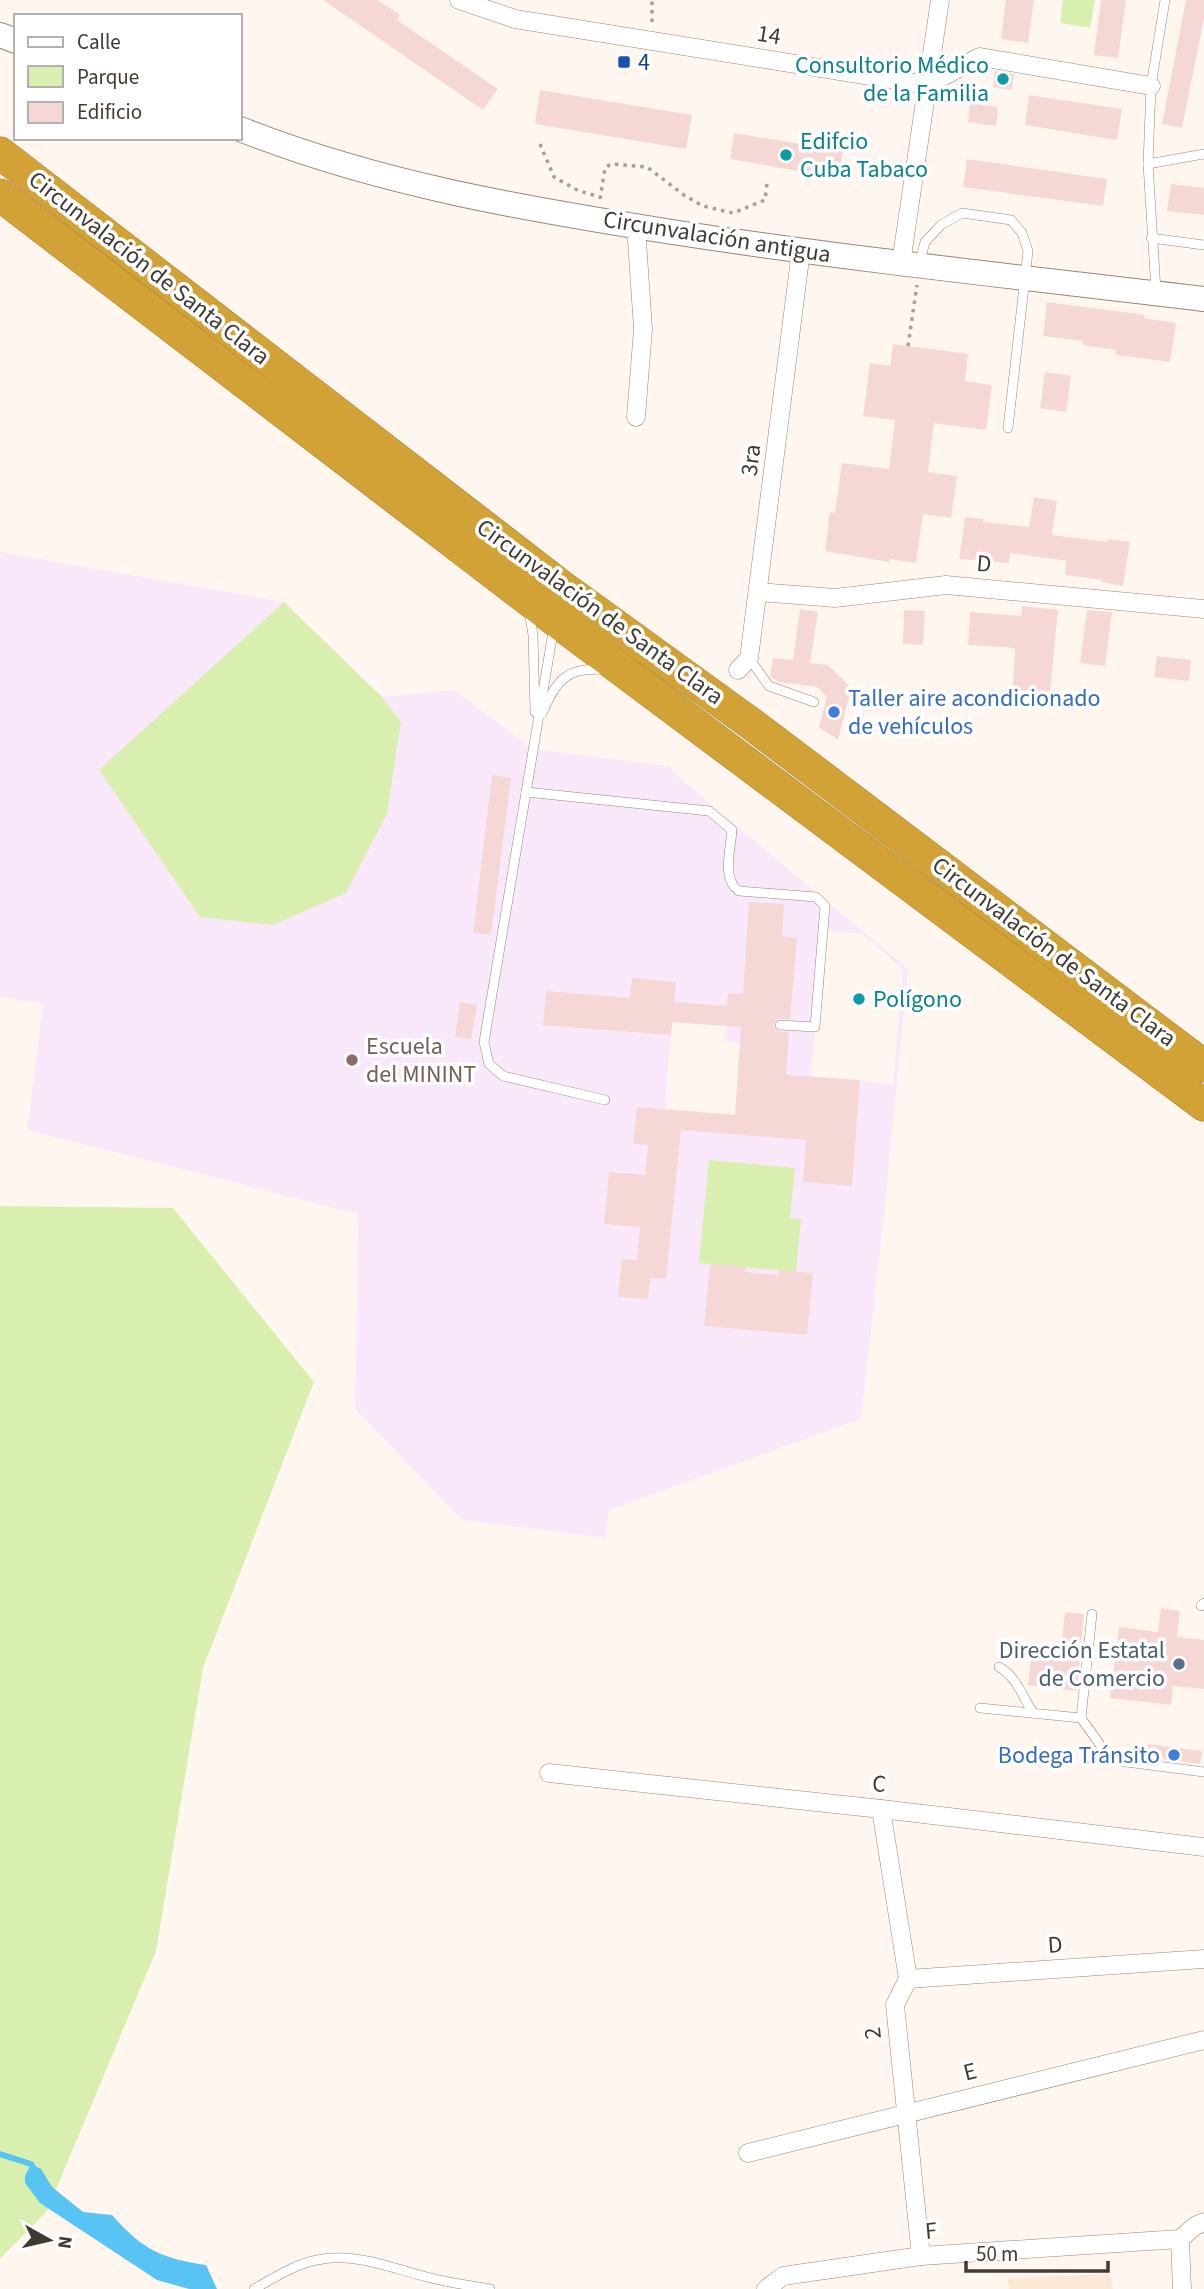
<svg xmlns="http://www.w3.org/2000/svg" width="1204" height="2289" font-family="'Source Sans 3',sans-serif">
<rect width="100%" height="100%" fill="#fff7ef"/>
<path fill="#fce8d4" d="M1110,2274L1113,2289H1009L1007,2278Z"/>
<path fill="#f9e8fa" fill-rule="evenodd" d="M0,552L284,602L382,697L454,690L533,749L669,766L682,780L908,969L884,1215L861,1419L609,1510L605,1538L462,1520L355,1409L358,1214L27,1130L43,1004L0,997ZM823,930L863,934L903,970L893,1084L811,1076ZM672,1022L725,1026L724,1041L740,1043L735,1115L665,1109Z"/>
<g fill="#d8efb0">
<path d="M1063,0H1095L1090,28L1060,23Z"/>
<path d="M284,602L382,697L401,722L387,814L346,893L273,925L200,917L99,770Z"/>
<path d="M709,1160L795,1168L790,1218L801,1219L796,1272L699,1263Z"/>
<path d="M0,1206L173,1208L314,1382L203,1668L156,1951L47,2211L0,2259Z"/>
</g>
<path fill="#58c4f3" d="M31,2164L41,2169L52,2187L83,2212L112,2215C143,2250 160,2258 206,2265L217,2289H189L157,2280L40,2203L25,2183V2176Z"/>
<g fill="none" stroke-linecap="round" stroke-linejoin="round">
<path stroke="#58c4f3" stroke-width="6" d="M0,2154L31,2164L35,2171"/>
</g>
<g fill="#f5d8d6">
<path d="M323,0H378L400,15L397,20L498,89L483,110Z"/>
<path d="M1006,0H1034L1028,43L1001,39Z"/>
<path d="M1101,0H1126L1118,58L1094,55Z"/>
<path d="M1186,0H1204V18L1182,128L1162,124Z"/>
<path d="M995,71L1014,74L1012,90L993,87Z"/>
<path d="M540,90L692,115L686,149L535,124Z"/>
<path d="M1029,95L1122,109L1117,140L1025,125Z"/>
<path d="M970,103L998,107L996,126L968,122Z"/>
<path d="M734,133L843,151L838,178L730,159Z"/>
<path d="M967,159L1107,179L1103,206L963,187Z"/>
<path d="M1171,184L1204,188V215L1167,211Z"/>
<path d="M1047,302L1145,315L1144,318L1176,323L1170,362L1116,355V350L1083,345V341L1043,336Z"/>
<path d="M893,344L968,354L965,381L992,385L986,430L934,423L928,472L957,476L951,518L923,514L916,563L890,559L889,562L825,551L830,512L835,513L842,463L889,469L895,420L863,416L870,363L890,366Z"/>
<path d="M1045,372L1071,376L1066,412L1040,408Z"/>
<path d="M1034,497L1057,501L1052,535L1108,542V539L1130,542L1123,586L1101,582L1102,580L1065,575L1066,561L1010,553L1009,563L959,559L965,517L984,519L983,522L1029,527Z"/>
<path d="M1022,606L1058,610L1050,692L1013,690L1015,648L968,645L970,612L1022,616Z"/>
<path d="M800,609L818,612L810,663L828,665L851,688L838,740L819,727L827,697L817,687L779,682L770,676L773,658L793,660Z"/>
<path d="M904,610L925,611L923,645L903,644Z"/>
<path d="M1087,610L1112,612L1105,666L1080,663Z"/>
<path d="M1157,656L1191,660L1189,681L1154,677Z"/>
<path d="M492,775L511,778L491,935L473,933Z"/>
<path d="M749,902L784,904L782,936L797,938L790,1019H777L773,1024L777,1031L789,1032L786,1075L860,1080L852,1186L803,1182L806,1140L681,1130L666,1279L650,1278L648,1299L618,1297L622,1259L637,1260L640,1227L604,1224L609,1172L645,1175L648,1145L633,1144L637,1107L735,1115L741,1027L672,1022L671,1035L543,1025L546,991L630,998L632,978L676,982L674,1002L727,1006L728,993L743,994Z"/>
<path d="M460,1002L477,1005L471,1039L455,1037Z"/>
<path d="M710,1264L746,1267L745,1272L778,1275L779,1270L813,1273L807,1335L704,1326Z"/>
<path d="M1161,1608L1180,1611L1177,1637L1204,1640V1689L1173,1686L1171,1705L1110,1698L1119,1627L1158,1632Z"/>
<path d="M1065,1612L1084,1614L1077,1691L1028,1685L1032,1647L1061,1650Z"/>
<path d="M1148,1744L1202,1751L1200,1764L1146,1757Z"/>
</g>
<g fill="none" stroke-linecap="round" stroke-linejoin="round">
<defs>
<g id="lane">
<path d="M1148,164L1204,154"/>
<path d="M1151,238L1204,245"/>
<path d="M919,265L925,242L941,225L962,213L1011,220L1022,233L1028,251L1008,428"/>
<path d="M1156,291L1148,164L1151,86L1165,0"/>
<path d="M529,611L533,635L535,712"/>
<path d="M554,626L484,1042L489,1064L503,1076L605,1100"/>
<path d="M749,658L769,686L814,702"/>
<path d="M542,714C556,679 568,666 607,670"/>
<path d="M526,792L709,811L732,830C731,849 721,879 739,891L816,897L825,906L815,1027L780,1025"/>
<path d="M1201,1606L1204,1603"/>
<path d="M999,1667C1016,1676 1023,1697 1033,1713"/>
<path d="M980,1708L1081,1718L1092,1614"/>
<path d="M1081,1718L1111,1760L1204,1772"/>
<path d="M254,2289C274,2278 295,2264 317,2260C355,2252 391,2268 427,2277C448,2283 469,2285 490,2289"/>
</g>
<g id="street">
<path d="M459,0L515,19L927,85L980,57L1151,86"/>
<path d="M901,263L940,0"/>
<path d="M636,417L643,329L636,226"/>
<path d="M759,592L835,598L946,585L1204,609"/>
<path d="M738,670L749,658L801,251"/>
<path d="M549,1773L881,1809L1204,1847"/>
<path d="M881,1809L908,1979L895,2005L921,2256"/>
<path d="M908,1979L1204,1959"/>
<path d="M748,2153L1204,2040"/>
<path d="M1180,2239L1182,2289"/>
<path d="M766,2289L783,2276L921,2256L1180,2239L1195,2226L1204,2222"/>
</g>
<g id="secondary">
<path d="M0,35L16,41"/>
<path d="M240,129C378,184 526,209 672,232C849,259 1027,278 1204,299"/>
</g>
<g id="highway">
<path d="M0,153L561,586L753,725L1204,1066"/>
<path d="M0,195L555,620L1204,1105"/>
</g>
</defs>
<use href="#lane" stroke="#978675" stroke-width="10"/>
<use href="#street" stroke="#978675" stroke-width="19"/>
<use href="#secondary" stroke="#978675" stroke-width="26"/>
<use href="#highway" stroke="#9f7e35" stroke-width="33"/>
<g stroke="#a79f98" stroke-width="3.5" stroke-dasharray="3.5 5" stroke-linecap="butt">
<path d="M652,22V0"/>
<path d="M540,144L554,177L579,191L597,196"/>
<path d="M600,199L605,168L611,164L647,167L684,195L703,206L733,213L765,200L767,183"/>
<path d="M908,346L917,285"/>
</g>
<use href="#lane" stroke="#fff" stroke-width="9"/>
<use href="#street" stroke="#fff" stroke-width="18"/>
<use href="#secondary" stroke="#fff" stroke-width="24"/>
<use href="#highway" stroke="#d2a236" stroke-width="32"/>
</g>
<rect fill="#1a4fb4" stroke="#fff" stroke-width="2.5" x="617" y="55" width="14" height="14" rx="3.5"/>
<g fill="#0f9aa8" stroke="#fff" stroke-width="2.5">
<circle cx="1003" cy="79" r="7"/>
<circle cx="786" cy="155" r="7"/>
<circle cx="859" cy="999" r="7"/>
</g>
<g fill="#3f7fe0" stroke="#fff" stroke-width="2.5">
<circle cx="834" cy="712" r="7"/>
<circle cx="1174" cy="1755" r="7"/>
</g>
<circle fill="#8d6e63" stroke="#fff" stroke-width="2.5" cx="352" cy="1060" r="7"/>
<circle fill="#5c6f8a" stroke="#fff" stroke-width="2.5" cx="1179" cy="1664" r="7"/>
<g text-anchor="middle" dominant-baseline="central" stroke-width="7" stroke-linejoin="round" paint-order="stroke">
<g font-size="24" fill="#413a33" stroke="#fff">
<text transform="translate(769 35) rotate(9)">14</text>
<text transform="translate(717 237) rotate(9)">Circunvalación antigua</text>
<text transform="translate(149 268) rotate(38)">Circunvalación de Santa Clara</text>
<text transform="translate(751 460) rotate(-83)">3ra</text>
<text transform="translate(984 564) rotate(5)">D</text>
<text transform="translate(600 612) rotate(36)">Circunvalación de Santa Clara</text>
<text transform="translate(1054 952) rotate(37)">Circunvalación de Santa Clara</text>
<text transform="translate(879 1784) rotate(6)">C</text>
<text transform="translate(1055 1945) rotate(-4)">D</text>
<text transform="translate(873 2033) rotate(-96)">2</text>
<text transform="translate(970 2072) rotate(-14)">E</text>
<text transform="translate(931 2231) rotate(-5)">F</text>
</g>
<g font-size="24" fill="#164399" stroke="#fff" text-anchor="start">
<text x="638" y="62">4</text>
</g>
<g font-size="24" fill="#0d838f" stroke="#fff" text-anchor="start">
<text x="989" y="65" text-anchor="end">Consultorio Médico<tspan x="989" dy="28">de la Familia</tspan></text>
<text x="800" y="141">Edifcio<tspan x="800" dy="28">Cuba Tabaco</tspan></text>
<text x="873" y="999">Polígono</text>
</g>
<g font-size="24" fill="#366cbe" stroke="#fff" text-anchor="start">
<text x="848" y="698">Taller aire acondicionado<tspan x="848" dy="28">de vehículos</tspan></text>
<text x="1160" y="1755" text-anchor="end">Bodega Tránsito</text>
</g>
<g font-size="24" fill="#785e54" stroke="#fff" text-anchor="start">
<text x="366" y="1046">Escuela<tspan x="366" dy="28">del MININT</tspan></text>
</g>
<g font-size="24" fill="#4e5e75" stroke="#fff" text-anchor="end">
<text x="1165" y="1650">Dirección Estatal<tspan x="1165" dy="28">de Comercio</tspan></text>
</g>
</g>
<rect x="14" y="14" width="228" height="126" fill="#ffffff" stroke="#b3b0ad" stroke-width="2"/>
<rect x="28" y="37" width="35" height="10" fill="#ffffff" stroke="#b3b0ad" stroke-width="2"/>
<text x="77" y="49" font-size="21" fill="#413a33">Calle</text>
<rect x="28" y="66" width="35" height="21" fill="#d8efb0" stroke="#b3b0ad" stroke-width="2"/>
<text x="77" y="84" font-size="21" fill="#413a33">Parque</text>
<rect x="28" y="102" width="35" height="21" fill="#f5d8d6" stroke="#b3b0ad" stroke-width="2"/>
<text x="77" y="119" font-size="21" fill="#413a33">Edificio</text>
<g transform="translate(49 2240) rotate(98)" stroke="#ffffff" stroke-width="5" paint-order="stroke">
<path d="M0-5L12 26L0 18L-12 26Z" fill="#413a33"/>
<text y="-10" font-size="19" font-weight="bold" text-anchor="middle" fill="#413a33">N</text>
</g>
<path d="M966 2261v10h142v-10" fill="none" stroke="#413a33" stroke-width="3.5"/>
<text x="976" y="2261" font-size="21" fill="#413a33" stroke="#ffffff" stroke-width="5" paint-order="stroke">50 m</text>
</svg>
